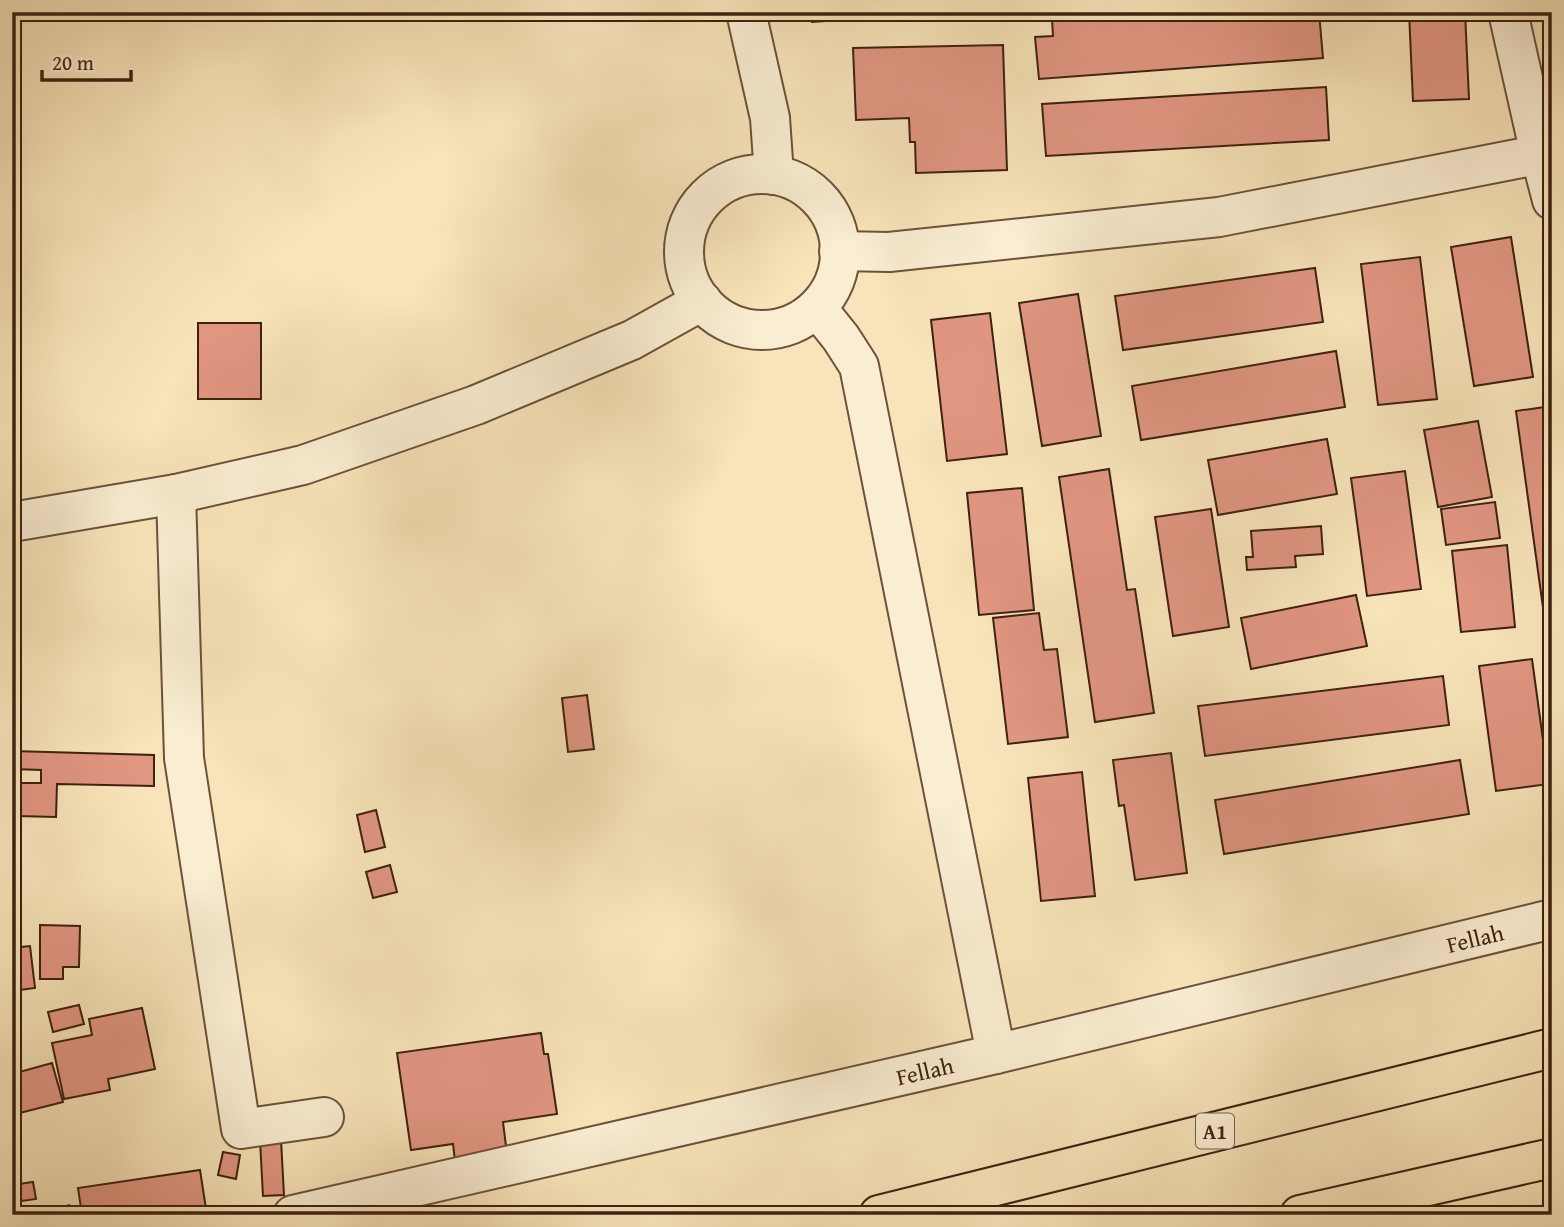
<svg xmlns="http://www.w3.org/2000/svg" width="1564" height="1227" font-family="'Gentium Book Plus',serif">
<rect width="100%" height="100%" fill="#f8e4ba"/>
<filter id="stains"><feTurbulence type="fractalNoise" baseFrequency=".00286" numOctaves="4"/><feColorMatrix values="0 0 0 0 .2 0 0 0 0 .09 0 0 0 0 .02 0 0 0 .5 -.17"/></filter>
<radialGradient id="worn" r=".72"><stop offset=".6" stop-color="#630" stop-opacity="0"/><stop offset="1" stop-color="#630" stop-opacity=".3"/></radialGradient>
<g fill="#e19682" stroke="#3e2110" stroke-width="2">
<path d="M811,12H870L871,18L812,22Z"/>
<path d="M1143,12H1319L1323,58L1039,79L1035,37L1053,36L1052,19Z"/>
<path d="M1409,12H1465L1469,99L1413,101Z"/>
<path d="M1003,45L1007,170L916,173L915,142H910L909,118L856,120L853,48Z"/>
<path d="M1326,87L1329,140L1046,156L1042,104Z"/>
<path d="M1511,237L1533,377L1474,386L1451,247Z"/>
<path d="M1420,257L1437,399L1378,405L1361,264Z"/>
<path d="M1315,268L1323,322L1123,350L1115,296Z"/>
<path d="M1078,294L1101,436L1042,446L1019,303Z"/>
<path d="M990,313L1007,454L947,461L931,320Z"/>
<rect x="198" y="323" width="63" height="76"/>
<path d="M1336,351L1345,407L1141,440L1132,386Z"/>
<path d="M1552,406V614L1544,615L1516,411Z"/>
<path d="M1478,421L1492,497L1438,507L1424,430Z"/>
<path d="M1327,439L1337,494L1218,515L1208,460Z"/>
<path d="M1109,469L1127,590L1135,589L1154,713L1095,722L1059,477Z"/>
<path d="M1405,471L1421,589L1367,596L1351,478Z"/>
<path d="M1022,488L1034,610L979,615L967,493Z"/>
<path d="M1495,502L1500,538L1446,545L1441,509Z"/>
<path d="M1211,509L1229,627L1173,636L1155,517Z"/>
<path d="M1321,526L1323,554L1295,556L1296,567L1247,570L1246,557H1253L1251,531Z"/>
<path d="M1507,545L1515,627L1461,632L1452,551Z"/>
<path d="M1356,595L1367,646L1251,669L1241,618Z"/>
<path d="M1039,613L1044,650L1057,649L1068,737L1008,744L993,618Z"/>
<path d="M1532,659L1549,784L1496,791L1479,666Z"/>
<path d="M1443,676L1449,725L1205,756L1198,706Z"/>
<path d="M587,695L594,749L568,752L562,698Z"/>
<path d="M12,751L154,755V786L57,784L56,817L17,816L18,783H41V770L12,769Z"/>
<path d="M1171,753L1187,873L1135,880L1124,805L1119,806L1113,760Z"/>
<path d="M1460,760L1469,814L1224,854L1215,800Z"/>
<path d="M1082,772L1095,896L1041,901L1028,778Z"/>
<path d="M376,810L385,847L365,852L357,815Z"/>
<path d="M390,865L397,892L373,898L366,872Z"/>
<path d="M40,925L80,926L79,967H63V979H40Z"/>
<path d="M30,946L35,988L12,991V948Z"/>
<path d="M79,1005L84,1024L53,1032L48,1012Z"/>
<path d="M142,1008L155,1069L108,1079L110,1090L64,1099L52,1043L92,1035L89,1019Z"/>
<path d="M541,1033L544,1054H548L557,1114L503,1122L507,1154L455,1161L453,1144L411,1150L397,1053Z"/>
<path d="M52,1063L63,1102L12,1115V1074Z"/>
<rect x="12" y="1139" width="7" height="27"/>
<path d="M281,1140L284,1195L263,1196L260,1141Z"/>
<path d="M223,1152L240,1155L236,1179L218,1175Z"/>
<path d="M200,1170L207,1215H82L78,1188Z"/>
<path d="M33,1182L36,1199L14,1202L12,1185Z"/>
<path d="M69,1205L73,1215H46Z"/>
</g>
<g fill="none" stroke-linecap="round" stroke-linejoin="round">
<defs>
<g id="minor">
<path d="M746,12L770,118L774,175"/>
<path d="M1508,12L1540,154L1552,200"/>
<circle cx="762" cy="252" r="78"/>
<path d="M839,251L889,252L1219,217L1552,152"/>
<path d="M817,308L841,338L859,366L996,1054"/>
<path d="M176,494L184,758L241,1129L324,1117"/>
<path d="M12,522L176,494L303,465L476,405L632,340L702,301"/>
<path id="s1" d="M293,1215L996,1054L1552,919"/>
</g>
<g id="highway">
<path d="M879,1215L1552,1048"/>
<path d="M1300,1215L1552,1158"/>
</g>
</defs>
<use href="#minor" stroke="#6c523a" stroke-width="42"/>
<use href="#highway" stroke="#3e2110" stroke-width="42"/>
<use href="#minor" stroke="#faedd2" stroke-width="38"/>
<use href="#highway" stroke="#f8e4ba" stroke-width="38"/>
</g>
<g text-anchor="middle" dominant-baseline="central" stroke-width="5" stroke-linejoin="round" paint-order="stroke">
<rect fill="#faedd2" stroke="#765e4a" stroke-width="2" x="1196" y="1113.5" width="38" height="35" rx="5"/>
<g font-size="21" font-weight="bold" fill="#3e2110">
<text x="1215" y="1131">A1</text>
</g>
<g font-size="23" fill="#3e2110" stroke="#faedd2">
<text stroke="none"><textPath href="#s1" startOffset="1214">Fellah</textPath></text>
<text stroke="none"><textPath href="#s1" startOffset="648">Fellah</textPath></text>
</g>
</g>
<rect width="1564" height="1227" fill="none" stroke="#f8e4ba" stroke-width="42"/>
<rect x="14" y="14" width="1536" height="1199" fill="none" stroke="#3e2110" stroke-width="3.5"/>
<rect x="21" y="21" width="1522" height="1185" fill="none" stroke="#3e2110" stroke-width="2"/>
<path d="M42 70v10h89v-10" fill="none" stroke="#3e2110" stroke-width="3.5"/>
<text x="52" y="70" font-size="21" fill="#3e2110" stroke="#faedd2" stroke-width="5" paint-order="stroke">20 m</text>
<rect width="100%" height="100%" filter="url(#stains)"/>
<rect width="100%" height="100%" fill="url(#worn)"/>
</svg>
